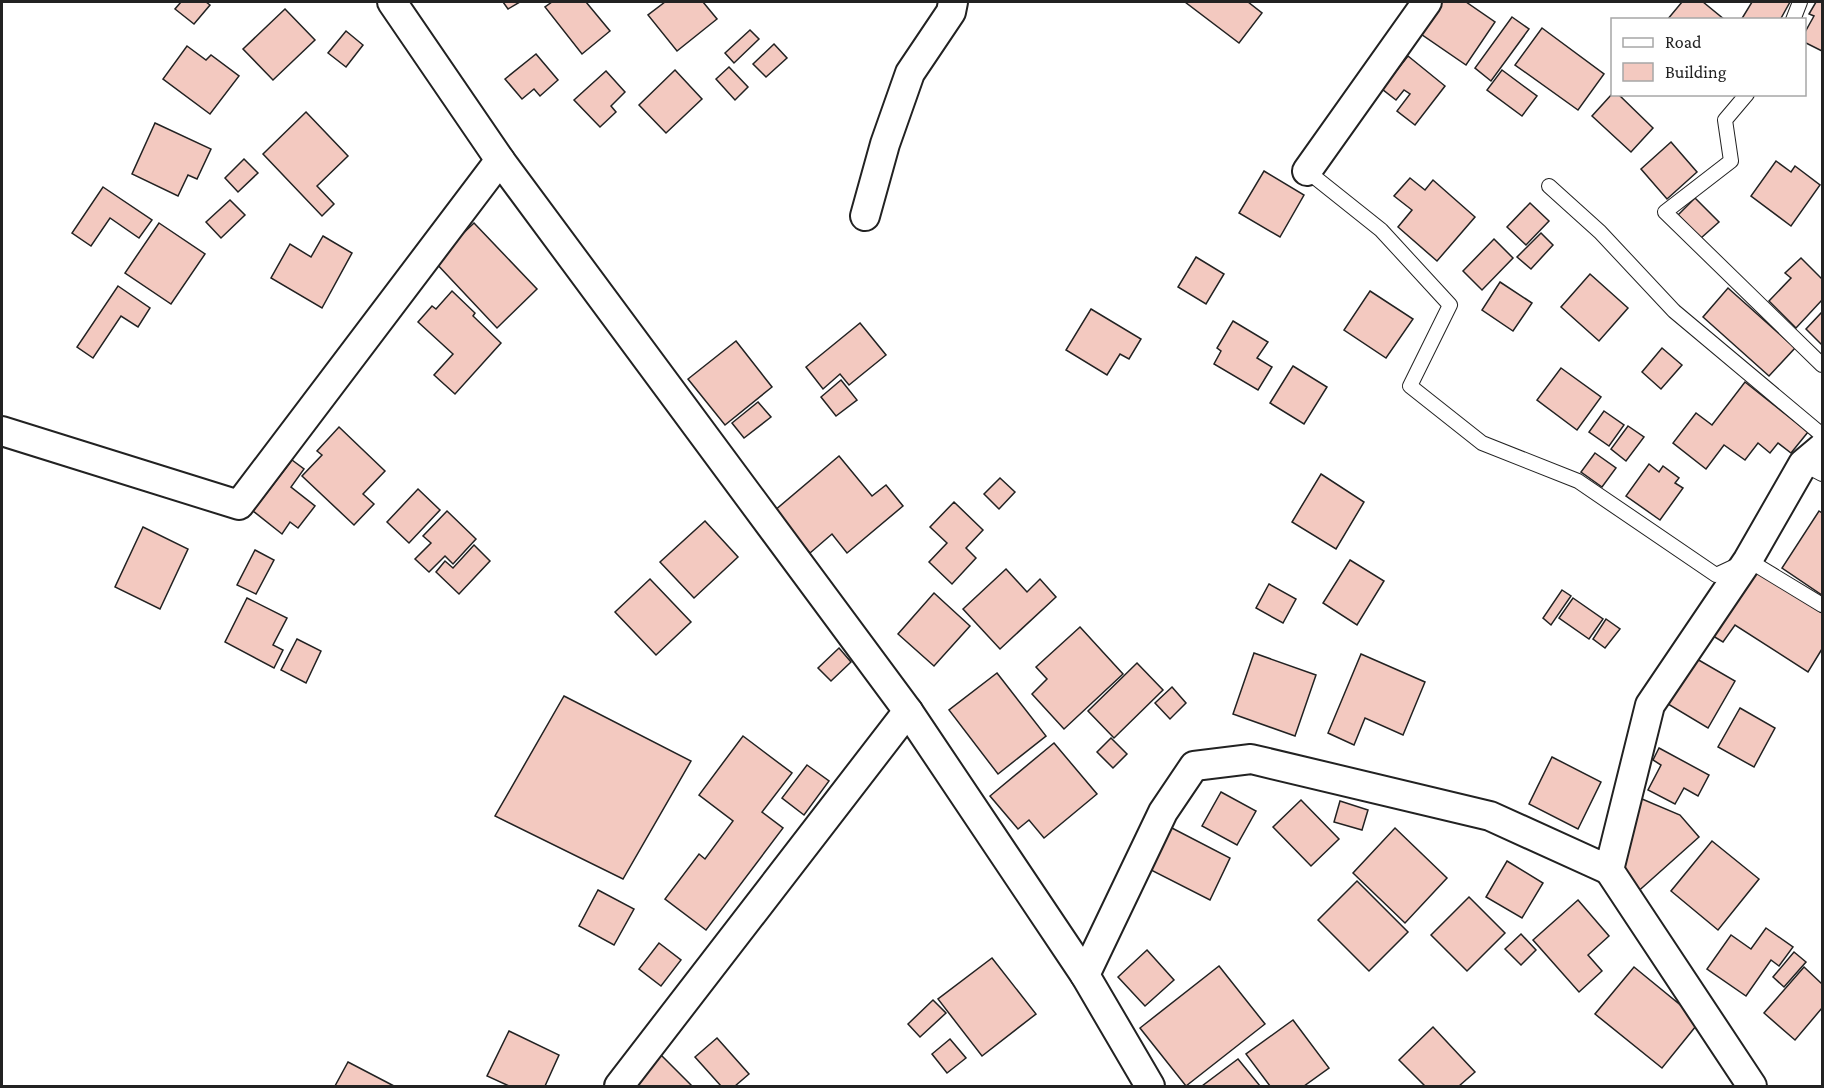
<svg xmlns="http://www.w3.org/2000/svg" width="1824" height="1088" font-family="'Crimson Pro',serif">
<rect width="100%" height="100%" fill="#fff"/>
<g fill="#f3c9c0" stroke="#222" stroke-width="1.5">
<path d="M181,2H206L210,5L194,24L175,9Z"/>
<path d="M503,2H520L508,9Z"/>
<path d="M552,2H586L610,31L582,54L545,7Z"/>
<path d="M665,2H703L717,19L677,51L648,15Z"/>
<path d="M1185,2H1248L1262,13L1239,43Z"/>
<path d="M1439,2H1466L1495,22L1466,65L1418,32Z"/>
<path d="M1682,2H1703L1725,20H1667Z"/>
<path d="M1752,2H1790L1780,20H1741Z"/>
<path d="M1816,2H1822V51L1804,42V34L1814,16L1809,14Z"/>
<path d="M285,9L315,40L273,80L243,49Z"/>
<path d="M1512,17L1529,29L1491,81L1475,68Z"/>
<path d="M1542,28L1604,74L1578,110L1515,65Z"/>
<path d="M750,30L759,39L734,63L725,53Z"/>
<path d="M346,31L363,45L346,67L328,53Z"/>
<path d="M774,44L787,58L766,77L753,64Z"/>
<path d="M187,46L206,60L211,55L239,76L210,114L163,79Z"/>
<path d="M536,54L558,80L540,96L534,89L522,99L505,79Z"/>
<path d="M1408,56L1445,86L1415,125L1397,111L1410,94L1404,90L1396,100L1382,89Z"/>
<path d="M729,67L748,87L735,100L716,79Z"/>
<path d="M675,70L702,99L666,133L639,105Z"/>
<path d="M1502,70L1537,96L1522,116L1487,90Z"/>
<path d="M606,71L625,92L611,106L616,112L600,127L574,100Z"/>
<path d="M1612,94H1618L1653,128L1631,152L1592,116Z"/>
<path d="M306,112L348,156L317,186L334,204L322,216L263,154Z"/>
<path d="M155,123L211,149L197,179L188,175L178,196L132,174Z"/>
<path d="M1671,142L1697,172L1667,199L1641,169Z"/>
<path d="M244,159L258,173L238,192L225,178Z"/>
<path d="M1776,161L1791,172L1795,166L1820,185L1791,226L1751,196Z"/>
<path d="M1264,171L1304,195L1280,237L1239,213Z"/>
<path d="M1410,178L1425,190L1433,180L1475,217L1437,261L1398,227L1412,210L1394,196Z"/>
<path d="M103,187L152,220L139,238L110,218L91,246L72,233Z"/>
<path d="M1695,198L1719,222L1701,238L1678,215Z"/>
<path d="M230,200L245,215L221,238L206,222Z"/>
<path d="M1530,203L1549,221L1526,245L1507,227Z"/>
<path d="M159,223L205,254L171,304L125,273Z"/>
<path d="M474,223L537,289L497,328L434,261Z"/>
<path d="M1541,233L1553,245L1531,269L1517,257Z"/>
<path d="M323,236L352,253L322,308L271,278L290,244L311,257Z"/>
<path d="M1494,239L1513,258L1482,290L1463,271Z"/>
<path d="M1196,257L1224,274L1206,304L1178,287Z"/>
<path d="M1801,258L1822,279V300L1796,328L1769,301L1791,278L1785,273Z"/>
<path d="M1590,274L1628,308L1599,341L1561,307Z"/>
<path d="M1500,282L1532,303L1513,331L1482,310Z"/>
<path d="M118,286L150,308L138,327L121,316L93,358L77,347Z"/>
<path d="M1728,288L1795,348L1769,376L1703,317Z"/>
<path d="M452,291L475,313L473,316L501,343L455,394L434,375L453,354L418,322L432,306L436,309Z"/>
<path d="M1370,291L1413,319L1386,358L1344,330Z"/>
<path d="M1091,309L1141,339L1129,359L1120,354L1107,375L1066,350Z"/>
<path d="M1822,312V345L1806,329Z"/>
<path d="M1233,321L1268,342L1257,358L1272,367L1258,390L1214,364L1221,351L1217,348Z"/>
<path d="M860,323L886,355L849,385L840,374L823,389L806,367Z"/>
<path d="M736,341L772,387L725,425L688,379Z"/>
<path d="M1662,348L1682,365L1661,389L1642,372Z"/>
<path d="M1293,366L1327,387L1304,424L1270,403Z"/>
<path d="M1561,368L1601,397L1577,430L1537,400Z"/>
<path d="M841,380L857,400L836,416L821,397Z"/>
<path d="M1745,382L1808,432L1791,453L1778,443L1770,453L1758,443L1745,460L1724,445L1706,469L1673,443L1696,413L1712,425Z"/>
<path d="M758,402L771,417L744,438L732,423Z"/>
<path d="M1604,411L1624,425L1609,446L1589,432Z"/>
<path d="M1628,426L1644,437L1626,461L1611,449Z"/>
<path d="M339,427L385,471L363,494L374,504L354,525L302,476L322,455L317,451Z"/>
<path d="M1595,453L1616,468L1602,487L1581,472Z"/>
<path d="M839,456L872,496L886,485L903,506L847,553L832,534L810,553L774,511Z"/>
<path d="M292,460L304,469L291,487L315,506L298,528L290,522L282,534L253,511Z"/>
<path d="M1649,464L1659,472L1663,466L1679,478L1675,483L1683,488L1660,520L1626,496Z"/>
<path d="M1321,474L1364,502L1336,549L1292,522Z"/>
<path d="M1000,478L1015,492L999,509L984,494Z"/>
<path d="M418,489L440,510L409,543L387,522Z"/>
<path d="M954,502L983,530L966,548L976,558L952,584L929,562L947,543L930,527Z"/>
<path d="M447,511L476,539L453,564L445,556L429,572L415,559L431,543L423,536Z"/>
<path d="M1819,511L1822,513V595L1782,568Z"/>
<path d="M705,521L738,557L694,598L660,562Z"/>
<path d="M143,527L188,549L160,609L115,587Z"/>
<path d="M474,545L490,561L459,594L436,572L445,561L453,568Z"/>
<path d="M255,550L274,560L256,594L237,585Z"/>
<path d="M1350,560L1384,581L1357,625L1323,603Z"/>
<path d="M1751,566L1822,613V649L1808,672L1735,625L1723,642L1708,633Z"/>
<path d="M1006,569L1027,592L1040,579L1056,597L1000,649L963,609Z"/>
<path d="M650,579L691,622L656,655L615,612Z"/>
<path d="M1269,584L1296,599L1283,623L1256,608Z"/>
<path d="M1562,590L1571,596L1551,625L1543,618Z"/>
<path d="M934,593L970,626L934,666L898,634Z"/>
<path d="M247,598L287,618L273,645L283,650L274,668L225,642Z"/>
<path d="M1573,598L1603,619L1589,639L1559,618Z"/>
<path d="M1606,619L1620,629L1605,648L1593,639Z"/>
<path d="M1080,627L1123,674L1064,729L1032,694L1047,679L1036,667Z"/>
<path d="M297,639L321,651L306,683L281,670Z"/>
<path d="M839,648L851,662L831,681L818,668Z"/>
<path d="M1254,653L1316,675L1295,736L1233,714Z"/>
<path d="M1361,654L1425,682L1403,735L1365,718L1354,745L1328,733Z"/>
<path d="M1690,655L1735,681L1708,728L1663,701Z"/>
<path d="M1137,663L1163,690L1114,738L1088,711Z"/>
<path d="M997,673L1046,736L998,774L949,710Z"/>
<path d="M1172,687L1186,703L1170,719L1155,703Z"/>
<path d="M564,696L691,761L623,879L495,816Z"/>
<path d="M1740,708L1775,728L1754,767L1718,747Z"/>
<path d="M743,736L792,773L762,812L783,828L706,930L665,899L699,854L705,859L733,821L699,795Z"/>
<path d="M1111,738L1127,754L1113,768L1097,752Z"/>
<path d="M1054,743L1097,794L1044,838L1029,820L1018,829L990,796Z"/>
<path d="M1659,748L1709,775L1698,796L1684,788L1675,804L1648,790L1661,765L1653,760Z"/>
<path d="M1552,757L1601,782L1578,829L1529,804Z"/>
<path d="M807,765L829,781L804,815L782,798Z"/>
<path d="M1221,792L1256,811L1237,845L1202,826Z"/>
<path d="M1635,796L1680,815L1699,837L1634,895L1620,858Z"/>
<path d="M1301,800L1339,839L1311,866L1273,827Z"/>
<path d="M1340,801L1368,810L1362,830L1334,822Z"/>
<path d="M1170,827L1230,858L1210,900L1149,869Z"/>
<path d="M1395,828L1447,878L1405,923L1353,873Z"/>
<path d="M1712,841L1759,879L1718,930L1671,891Z"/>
<path d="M1507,861L1543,883L1522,918L1486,897Z"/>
<path d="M1357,881L1408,932L1369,971L1318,920Z"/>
<path d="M598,890L634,909L614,945L579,926Z"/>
<path d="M1469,897L1505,933L1467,971L1431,935Z"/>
<path d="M1578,900L1609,936L1588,955L1602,971L1579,992L1533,940Z"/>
<path d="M1766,928L1793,947L1779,966L1771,960L1746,996L1707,969L1731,935L1751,949Z"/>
<path d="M1521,934L1536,950L1521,965L1505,949Z"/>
<path d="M659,943L681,960L661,986L639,969Z"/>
<path d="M1147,950L1174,980L1145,1006L1118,977Z"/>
<path d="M1794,952L1806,962L1784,987L1773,977Z"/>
<path d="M992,958L1036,1014L982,1056L938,999Z"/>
<path d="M1219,966L1265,1024L1186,1086L1140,1028Z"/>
<path d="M1634,967L1700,1021L1662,1068L1595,1014Z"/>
<path d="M1804,967L1822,984V1008L1795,1040L1764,1013Z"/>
<path d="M933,1000L946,1013L920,1037L908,1024Z"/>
<path d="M1293,1020L1329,1068L1304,1086H1270L1246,1054Z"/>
<path d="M1433,1027L1475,1072L1459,1086H1425L1399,1060Z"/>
<path d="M509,1031L559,1055L545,1086H509L487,1076Z"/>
<path d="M717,1038L749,1074L735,1086H721L695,1057Z"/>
<path d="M950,1039L966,1058L947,1073L932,1054Z"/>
<path d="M660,1054L692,1086H628Z"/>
<path d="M1238,1059L1260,1086H1202Z"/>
<path d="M348,1062L394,1086H335Z"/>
</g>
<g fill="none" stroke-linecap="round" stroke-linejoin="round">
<defs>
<g id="lane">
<path d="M1793,20L1800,2"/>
<path d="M1747,94L1725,120L1731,161L1665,212L1822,365"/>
<path d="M1307,171L1381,230L1450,305L1410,386L1482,443L1578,481L1716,575L1748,560L1822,605"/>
<path d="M1549,186L1600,232L1674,311L1822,435"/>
<path d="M1803,464L1822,474"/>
</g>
<g id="street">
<path d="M392,2L500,160L908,711L1085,975L1150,1086"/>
<path d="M1307,171L1427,2"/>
<path d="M865,216L885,144L910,73L951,12L953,2"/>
<path d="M2,431L239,505L500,160"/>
<path d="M1609,870L1752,1086"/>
<path d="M1085,975L1163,812L1194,766L1251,759L1490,816L1609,870L1650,705L1748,560L1803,464L1822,448"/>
<path d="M619,1086L908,711"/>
</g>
</defs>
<use href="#lane" stroke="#222" stroke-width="16"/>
<use href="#street" stroke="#222" stroke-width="32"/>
<use href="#lane" stroke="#fff" stroke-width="14"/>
<use href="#street" stroke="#fff" stroke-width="28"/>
</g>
<rect width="1824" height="1088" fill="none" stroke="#222222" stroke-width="6"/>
<rect x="1611" y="18" width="195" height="78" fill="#ffffff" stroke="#a7a7a7" stroke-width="1.5"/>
<rect x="1623" y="38" width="30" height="9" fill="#ffffff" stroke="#a7a7a7" stroke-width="1.5"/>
<text x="1665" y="48" font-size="18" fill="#222222">Road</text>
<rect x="1623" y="63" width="30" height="18" fill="#f3c9c0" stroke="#a7a7a7" stroke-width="1.5"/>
<text x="1665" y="78" font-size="18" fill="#222222">Building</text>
</svg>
